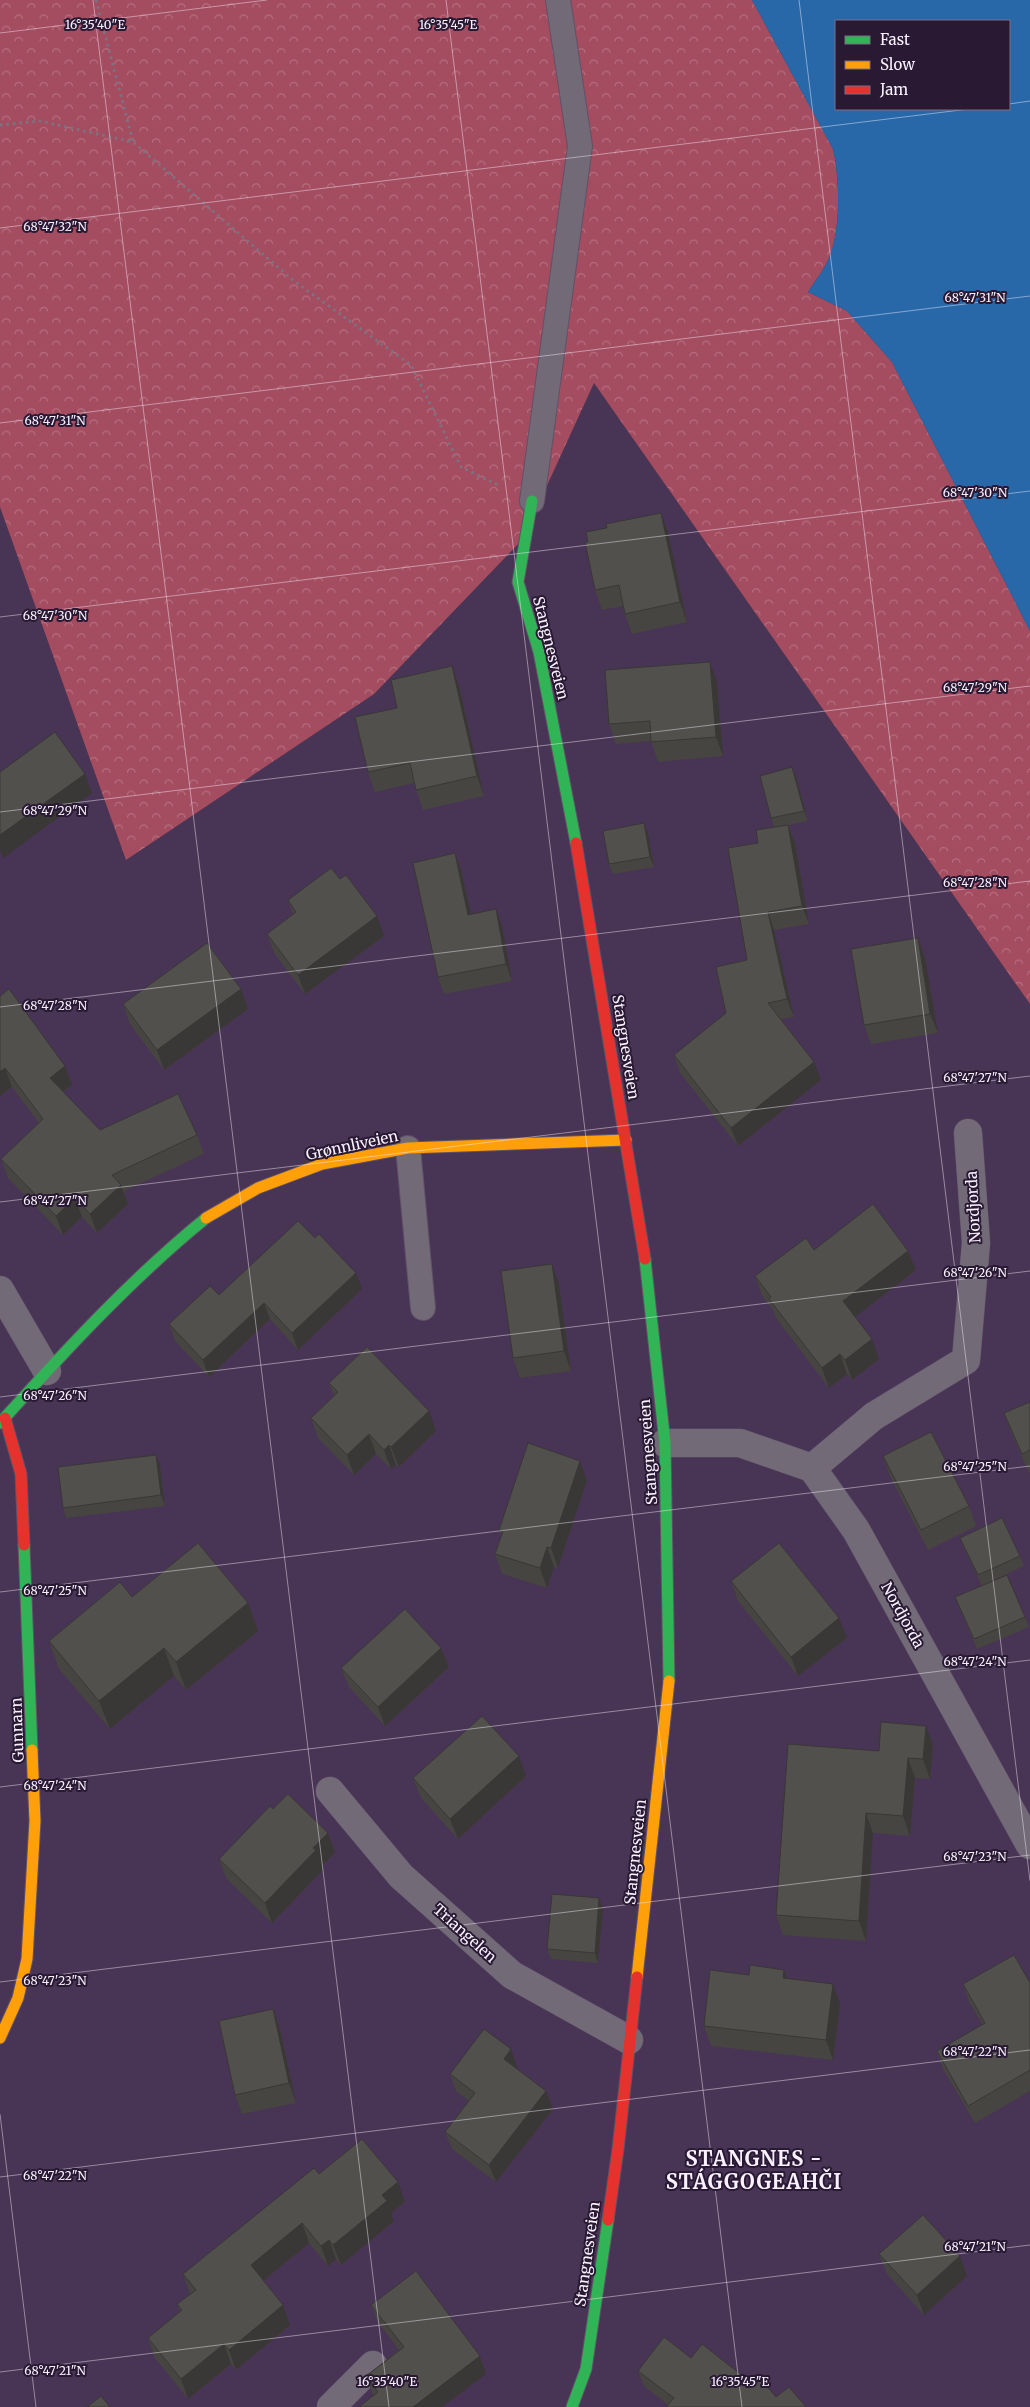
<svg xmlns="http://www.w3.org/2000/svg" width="1030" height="2407" font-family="Merriweather,serif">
<defs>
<pattern id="forest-crowns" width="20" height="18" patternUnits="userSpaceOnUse" patternTransform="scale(1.25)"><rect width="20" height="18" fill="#a44c60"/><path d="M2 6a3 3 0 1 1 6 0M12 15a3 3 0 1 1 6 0" fill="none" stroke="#b66f80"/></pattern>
</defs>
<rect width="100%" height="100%" fill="#483454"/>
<path fill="url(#forest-crowns)" d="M0,0H752L833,149C840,179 841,230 829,258C824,270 815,281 808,292L847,311L892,362L1030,631V1004L594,383L522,540L374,694L126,860L0,507Z"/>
<path fill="#2868a9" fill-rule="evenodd" d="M752,0H1030V631L892,362L847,311L808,292C815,281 824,270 829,258C841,230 840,179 833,149ZM836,21H1009V109H836Z"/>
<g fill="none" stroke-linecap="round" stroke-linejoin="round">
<defs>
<g id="lane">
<path d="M532,501L580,146L558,0"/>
<path d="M408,1148L423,1308"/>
</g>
<g id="street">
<path d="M0,1290L47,1371"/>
<path d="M665,1443H740L812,1468L856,1530L1030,1845"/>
<path d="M812,1468L874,1416L966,1360L976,1243L968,1133"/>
<path d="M330,1791L401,1876L512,1975L629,2040"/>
<path d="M331,2407L373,2365"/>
</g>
<g id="fast">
<path d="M532,501L518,582L539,652L576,843"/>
<path d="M645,1259L665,1443L669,1681"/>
<path d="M0,1423C64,1352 131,1279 206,1218"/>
<path d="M24,1545L32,1750"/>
<path d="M572,2407L586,2369L608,2220"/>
</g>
<g id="slow">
<path d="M206,1218L258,1188L322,1164L408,1148L626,1140"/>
<path d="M637,1977L669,1681"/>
<path d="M0,2038L18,1998L27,1959L35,1821L32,1750"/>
</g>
<g id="jam">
<path d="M576,843L645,1259"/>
<path d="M5,1418L21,1474L24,1545"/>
<path d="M608,2220L618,2149L637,1977"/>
</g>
</defs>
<use href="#lane" stroke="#605169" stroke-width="26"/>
<use href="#street" stroke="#605169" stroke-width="29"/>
<use href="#fast" stroke="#605169" stroke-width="13"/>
<use href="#slow" stroke="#605169" stroke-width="13"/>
<use href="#jam" stroke="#605169" stroke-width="13"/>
<g stroke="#7b7381" stroke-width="3" stroke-dasharray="2.5 4" stroke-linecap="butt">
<path d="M96,0L133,142"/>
<path d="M0,125L40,121L133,142L294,281L411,365L461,467L500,486"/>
</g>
<use href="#lane" stroke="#726a77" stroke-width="24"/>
<use href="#street" stroke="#726a77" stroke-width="28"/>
<use href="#fast" stroke="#30b455" stroke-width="11"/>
<use href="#slow" stroke="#ff9f0a" stroke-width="11"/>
<use href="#jam" stroke="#e5322d" stroke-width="11"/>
</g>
<g fill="#474542">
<path d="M668,532L687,622L632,634L625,614L623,606L602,610L595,590Z"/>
<path d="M452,666L459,686L484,796L423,810L414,783L375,792L368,772L397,708Z"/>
<path d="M717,682L723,756L658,762L651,741L616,744L609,724Z"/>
<path d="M792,767L796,777L808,821L789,825L795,843L809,924L774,930L794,1017L781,1019L821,1080L738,1146L680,1073L674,1055L726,1013L747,960L758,843L774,827L771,818Z"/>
<path d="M644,823L648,833L654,867L613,874L609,864Z"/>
<path d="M455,853L461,870L471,914L502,926L512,981L444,994L438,977Z"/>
<path d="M288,900L384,936L305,994L274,953L267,934L293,914Z"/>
<path d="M918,938L925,958L938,1033L871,1044L864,1025Z"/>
<path d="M241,989L248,1009L164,1070L130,1024L123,1004Z"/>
<path d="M0,996L65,1066L72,1085L63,1092L100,1130L197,1135L204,1154L124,1191L128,1204L97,1233L82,1217L63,1235L8,1178L1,1159L39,1123L12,1087L0,1096Z"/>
<path d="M814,1250L908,1251L916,1270L855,1317L879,1359L852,1380L847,1374L829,1388L776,1318L773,1310L762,1296L755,1276Z"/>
<path d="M559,1284L571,1371L520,1378L513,1358Z"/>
<path d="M362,1289L298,1350L270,1319L209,1377L175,1341L169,1324L219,1295Z"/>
<path d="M329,1383L436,1431L399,1467L396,1465L391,1469L376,1454L354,1475L318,1438L311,1418L334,1396Z"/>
<path d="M1030,1402V1472L1029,1473L1011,1432L1004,1413Z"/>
<path d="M883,1456L969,1506L976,1526L928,1550L890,1476Z"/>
<path d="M160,1465L165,1506L66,1518L63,1508Z"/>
<path d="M587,1481L558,1568L554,1567L547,1588L502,1574L495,1554L501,1535L499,1530Z"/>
<path d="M960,1538L1020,1556L1024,1566L983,1585L1025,1617L1029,1627L977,1649L955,1597L982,1586L964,1548Z"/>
<path d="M731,1581L847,1638L798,1676L738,1601Z"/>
<path d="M132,1597L248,1603L258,1631L186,1690L174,1676L110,1729L59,1669L49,1641Z"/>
<path d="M441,1648L449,1667L385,1726L349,1687L341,1668Z"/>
<path d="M926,1726L933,1745L930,1779L915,1778L910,1836L873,1833L866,1941L783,1935L776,1915L879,1751Z"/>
<path d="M526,1776L458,1839L421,1798L413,1778Z"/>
<path d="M273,1809L328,1833L335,1852L322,1866L323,1870L272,1923L226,1878L219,1859Z"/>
<path d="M599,1898L603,1909L598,1963L551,1959L547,1949Z"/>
<path d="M788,1979L840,2004L833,2060L711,2046L704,2026Z"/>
<path d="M1030,1983V2091L975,2123L943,2069L937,2051L983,2025L969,2002L963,1984Z"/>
<path d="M273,2009L280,2029L296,2103L242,2114L235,2095Z"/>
<path d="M517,2067L516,2068L546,2091L553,2109L496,2182L452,2149L445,2132L469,2101L456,2091L450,2074Z"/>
<path d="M319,2174L405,2202L391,2213L394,2221L341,2265L336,2259L328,2266L309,2243L263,2281L283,2305L290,2325L236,2370L231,2364L188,2399L155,2358L148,2338L180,2312L177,2304L190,2294L183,2274Z"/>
<path d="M879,2254L967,2276L924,2315L887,2274Z"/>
<path d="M371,2305L480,2356L486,2374L374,2395L372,2393L366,2376L399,2350L378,2322Z"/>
<path d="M691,2358L753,2384L776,2397L668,2405L644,2386L638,2371Z"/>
</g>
<g fill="#393836">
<path d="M661,513L668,532L687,622L680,602Z"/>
<path d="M710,662L717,682L723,756L716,737Z"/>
<path d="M452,666L459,686L484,796L477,776Z"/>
<path d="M792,767L796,777L808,821L804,811Z"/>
<path d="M85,774L92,793L3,858L0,850V835Z"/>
<path d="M644,823L648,833L654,867L650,857Z"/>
<path d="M788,825L795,843L809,924L802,906Z"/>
<path d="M455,853L461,870L475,932L468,915Z"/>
<path d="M496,909L502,926L512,981L506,964Z"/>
<path d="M768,912L774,930L794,1017L787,999Z"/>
<path d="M377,916L384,936L305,994L298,975Z"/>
<path d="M918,938L925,958L938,1033L930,1014Z"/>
<path d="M241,989L248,1009L164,1070L157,1050Z"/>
<path d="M814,1062L821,1080L738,1146L731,1128Z"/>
<path d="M65,1066L72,1085L56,1096L50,1078Z"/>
<path d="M5,1068L12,1087L0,1096V1072Z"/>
<path d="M121,1185L128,1204L97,1233L90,1214Z"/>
<path d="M75,1198L82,1217L63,1235L56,1216Z"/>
<path d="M908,1251L916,1270L850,1321L843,1301Z"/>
<path d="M552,1264L559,1284L571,1371L564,1351Z"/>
<path d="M356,1273L362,1289L298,1350L292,1333Z"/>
<path d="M264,1303L270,1319L209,1377L203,1360Z"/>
<path d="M872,1339L879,1359L852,1380L845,1360Z"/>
<path d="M840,1354L847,1374L829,1388L822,1368Z"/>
<path d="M429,1411L436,1431L399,1467L391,1447Z"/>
<path d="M369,1434L376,1454L354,1475L347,1455Z"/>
<path d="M389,1445L396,1465L391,1469L384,1450Z"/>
<path d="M156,1455L160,1465L165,1506L161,1495Z"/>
<path d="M580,1461L587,1481L558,1568L551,1548Z"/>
<path d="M547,1547L554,1567L547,1588L540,1568Z"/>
<path d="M248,1603L258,1631L186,1690L176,1662Z"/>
<path d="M839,1618L847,1638L798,1676L791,1657Z"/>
<path d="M164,1648L174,1676L110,1729L99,1701Z"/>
<path d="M441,1648L449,1667L385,1726L378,1707Z"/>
<path d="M926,1726L933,1745L930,1779L923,1759Z"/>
<path d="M519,1756L526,1776L458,1839L450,1819Z"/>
<path d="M908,1758L915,1778L910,1836L903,1816Z"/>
<path d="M866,1813L873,1833L866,1941L859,1921Z"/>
<path d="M328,1833L335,1852L322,1866L323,1870L272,1923L265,1903L313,1848Z"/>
<path d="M599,1898L603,1909L598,1963L595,1953Z"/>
<path d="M784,1970L791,1989L783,1978Z"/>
<path d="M833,1984L840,2004L833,2060L826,2040Z"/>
<path d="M273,2009L280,2029L296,2103L289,2083Z"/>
<path d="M511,2049L517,2067L510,2076L504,2059Z"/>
<path d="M546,2091L553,2109L496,2182L489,2165Z"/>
<path d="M398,2182L405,2202L391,2213L394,2221L341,2265L333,2245L382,2195Z"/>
<path d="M302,2223L309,2243L258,2285L251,2265Z"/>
<path d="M329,2240L336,2259L328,2266L321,2246Z"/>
<path d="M960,2256L967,2276L924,2315L917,2295Z"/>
<path d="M283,2305L290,2325L236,2370L229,2350Z"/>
<path d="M224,2344L231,2364L188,2399L181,2379Z"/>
<path d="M480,2356L486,2374L442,2407H413Z"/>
</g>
<g fill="#52504d" stroke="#393836">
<path d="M661,513L680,602L625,614L619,585L595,590L585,542H588L586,532L607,528L606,524Z"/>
<path d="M710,662L716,737L651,742L650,721L609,724L605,670Z"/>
<path d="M452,666L477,776L416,790L410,763L368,772L355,717L397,708L391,680Z"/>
<path d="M55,732L85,774L0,835V772Z"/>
<path d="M792,767L804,811L771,818L760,776Z"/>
<path d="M644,823L650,857L609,864L603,831Z"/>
<path d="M788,825L802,906L768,912L787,999L768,1003L814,1062L731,1128L674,1055L726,1013L716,967L747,960L728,848L758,843L756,830Z"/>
<path d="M455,853L468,915L496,909L506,964L438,977L413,863Z"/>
<path d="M331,868L340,879L346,875L377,916L298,975L267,934L296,912L288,900Z"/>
<path d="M918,938L930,1014L864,1025L851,949Z"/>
<path d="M207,943L241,989L157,1050L123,1004Z"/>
<path d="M9,989L65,1066L50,1078L100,1130L178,1094L197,1135L112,1175L121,1185L90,1214L75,1198L56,1216L1,1159L43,1119L5,1068L0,1072V996Z"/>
<path d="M873,1204L908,1251L843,1301L872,1339L845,1360L840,1354L822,1368L769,1299L771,1297L755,1276L806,1238L814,1250Z"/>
<path d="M298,1221L315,1238L319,1234L356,1273L292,1333L264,1303L203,1360L169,1324L210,1286L219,1295Z"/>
<path d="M552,1264L564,1351L513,1358L501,1271Z"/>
<path d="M367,1347L429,1411L391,1447L389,1445L384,1450L369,1434L347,1455L311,1418L338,1392L329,1383Z"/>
<path d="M1030,1402V1450L1022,1454L1004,1413Z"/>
<path d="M931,1432L969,1506L921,1530L883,1456Z"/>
<path d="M528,1443L580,1461L551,1548L547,1547L540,1568L495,1554L503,1531L499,1530Z"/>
<path d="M156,1455L161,1495L63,1508L58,1467Z"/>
<path d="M1002,1518L1020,1556L978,1575L960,1538Z"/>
<path d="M198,1543L248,1603L176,1662L164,1648L99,1701L49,1641L120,1582L132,1597Z"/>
<path d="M779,1543L839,1618L791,1657L731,1581Z"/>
<path d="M1007,1575L1025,1617L974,1639L955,1597Z"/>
<path d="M405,1609L441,1648L378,1707L341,1668Z"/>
<path d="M482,1716L519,1756L450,1819L413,1778Z"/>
<path d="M881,1722L926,1726L923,1759L908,1758L903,1816L866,1813L859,1921L776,1915L788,1744L879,1751Z"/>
<path d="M288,1794L328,1833L313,1848L316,1850L265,1903L219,1859L270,1806L273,1809Z"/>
<path d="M552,1894L599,1898L595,1953L547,1949Z"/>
<path d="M1014,1955L1030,1983V2070L968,2106L937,2051L985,2023L963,1984Z"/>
<path d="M750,1965L784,1970L783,1978L833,1984L826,2040L704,2026L710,1970L749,1975Z"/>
<path d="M273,2009L289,2083L235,2095L219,2021Z"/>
<path d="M484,2029L511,2049L504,2059L546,2091L489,2165L445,2132L475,2093L450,2074Z"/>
<path d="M362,2139L398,2182L382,2195L387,2201L333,2245L329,2240L321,2246L302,2223L251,2265L283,2305L229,2350L224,2344L181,2379L148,2338L182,2310L177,2304L196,2290L183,2274L314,2168L319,2174Z"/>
<path d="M923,2215L960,2256L917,2295L879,2254Z"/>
<path d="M416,2271L480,2356L413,2407H359L378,2392L366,2376L404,2347L371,2305Z"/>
<path d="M664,2337L691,2358L702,2344L753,2384L760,2378L776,2397L789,2387L806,2407H666L674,2398L638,2371Z"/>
<path d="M101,2396L110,2407H87Z"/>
</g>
<path fill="none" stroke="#f9f1ff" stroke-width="1" stroke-opacity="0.45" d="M93,0L389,2407M446,0L742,2407M799,0L1030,1881M0,33L267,0M1009,104L1030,101M0,228L969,109M0,423L1030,296M0,617L1030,491M0,812L1030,686M0,1007L1030,881M0,1202L1030,1076M0,1397L1030,1271M0,1592L1030,1466M0,1787L1030,1660M0,1982L1030,1855M0,2114L36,2407M0,2177L1030,2050M0,2372L1030,2245"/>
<g text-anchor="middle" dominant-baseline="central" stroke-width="4" stroke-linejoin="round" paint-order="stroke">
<g font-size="15" fill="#f9f1ff" stroke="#291933">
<text transform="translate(551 648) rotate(76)">Stangnesveien</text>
<text transform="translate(626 1047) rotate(81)">Stangnesveien</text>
<text transform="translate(352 1145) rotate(-12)">Grønnliveien</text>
<text transform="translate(973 1207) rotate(-93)">Nordjorda</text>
<text transform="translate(648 1452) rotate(-94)">Stangnesveien</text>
<text transform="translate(903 1615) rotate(61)">Nordjorda</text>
<text transform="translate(17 1730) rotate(-92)">Gunnarn</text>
<text transform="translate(635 1852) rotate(-84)">Stangnesveien</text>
<text transform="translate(465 1933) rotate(42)">Triangelen</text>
<text transform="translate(587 2254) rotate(-82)">Stangnesveien</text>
</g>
<g font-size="20" font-weight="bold" letter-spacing="1" fill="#f9f1ff" stroke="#291933">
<text x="754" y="2158">STANGNES -<tspan x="754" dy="23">STÁGGOGEAHČI</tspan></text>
</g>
</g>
<g font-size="12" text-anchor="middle" fill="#f9f1ff" stroke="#291933" stroke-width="4" stroke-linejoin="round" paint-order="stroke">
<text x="95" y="29">16°35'40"E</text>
<text x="448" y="29">16°35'45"E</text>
<text x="55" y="231">68°47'32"N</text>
<text x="975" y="302">68°47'31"N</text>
<text x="55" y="425">68°47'31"N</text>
<text x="975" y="497">68°47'30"N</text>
<text x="55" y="620">68°47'30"N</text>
<text x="975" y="692">68°47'29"N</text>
<text x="55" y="815">68°47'29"N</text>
<text x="975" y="887">68°47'28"N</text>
<text x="55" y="1010">68°47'28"N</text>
<text x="975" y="1082">68°47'27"N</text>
<text x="55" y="1205">68°47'27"N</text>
<text x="975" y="1277">68°47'26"N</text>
<text x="55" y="1400">68°47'26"N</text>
<text x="975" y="1471">68°47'25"N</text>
<text x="55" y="1595">68°47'25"N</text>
<text x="975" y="1666">68°47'24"N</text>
<text x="55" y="1790">68°47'24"N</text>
<text x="975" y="1861">68°47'23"N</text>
<text x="55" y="1985">68°47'23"N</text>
<text x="975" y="2056">68°47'22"N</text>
<text x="55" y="2180">68°47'22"N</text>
<text x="975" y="2251">68°47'21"N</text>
<text x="55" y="2375">68°47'21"N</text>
<text x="387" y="2386">16°35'40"E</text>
<text x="740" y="2386">16°35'45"E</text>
</g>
<rect x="835" y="20" width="175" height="90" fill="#291933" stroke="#7c6f85"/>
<rect x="845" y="36" width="25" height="8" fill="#30b455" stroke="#7c6f85"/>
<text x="880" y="45" font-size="15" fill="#f9f1ff">Fast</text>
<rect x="845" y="61" width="25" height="8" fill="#ff9f0a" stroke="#7c6f85"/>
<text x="880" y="70" font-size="15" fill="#f9f1ff">Slow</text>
<rect x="845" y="86" width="25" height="8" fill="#e5322d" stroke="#7c6f85"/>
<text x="880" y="95" font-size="15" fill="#f9f1ff">Jam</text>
</svg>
